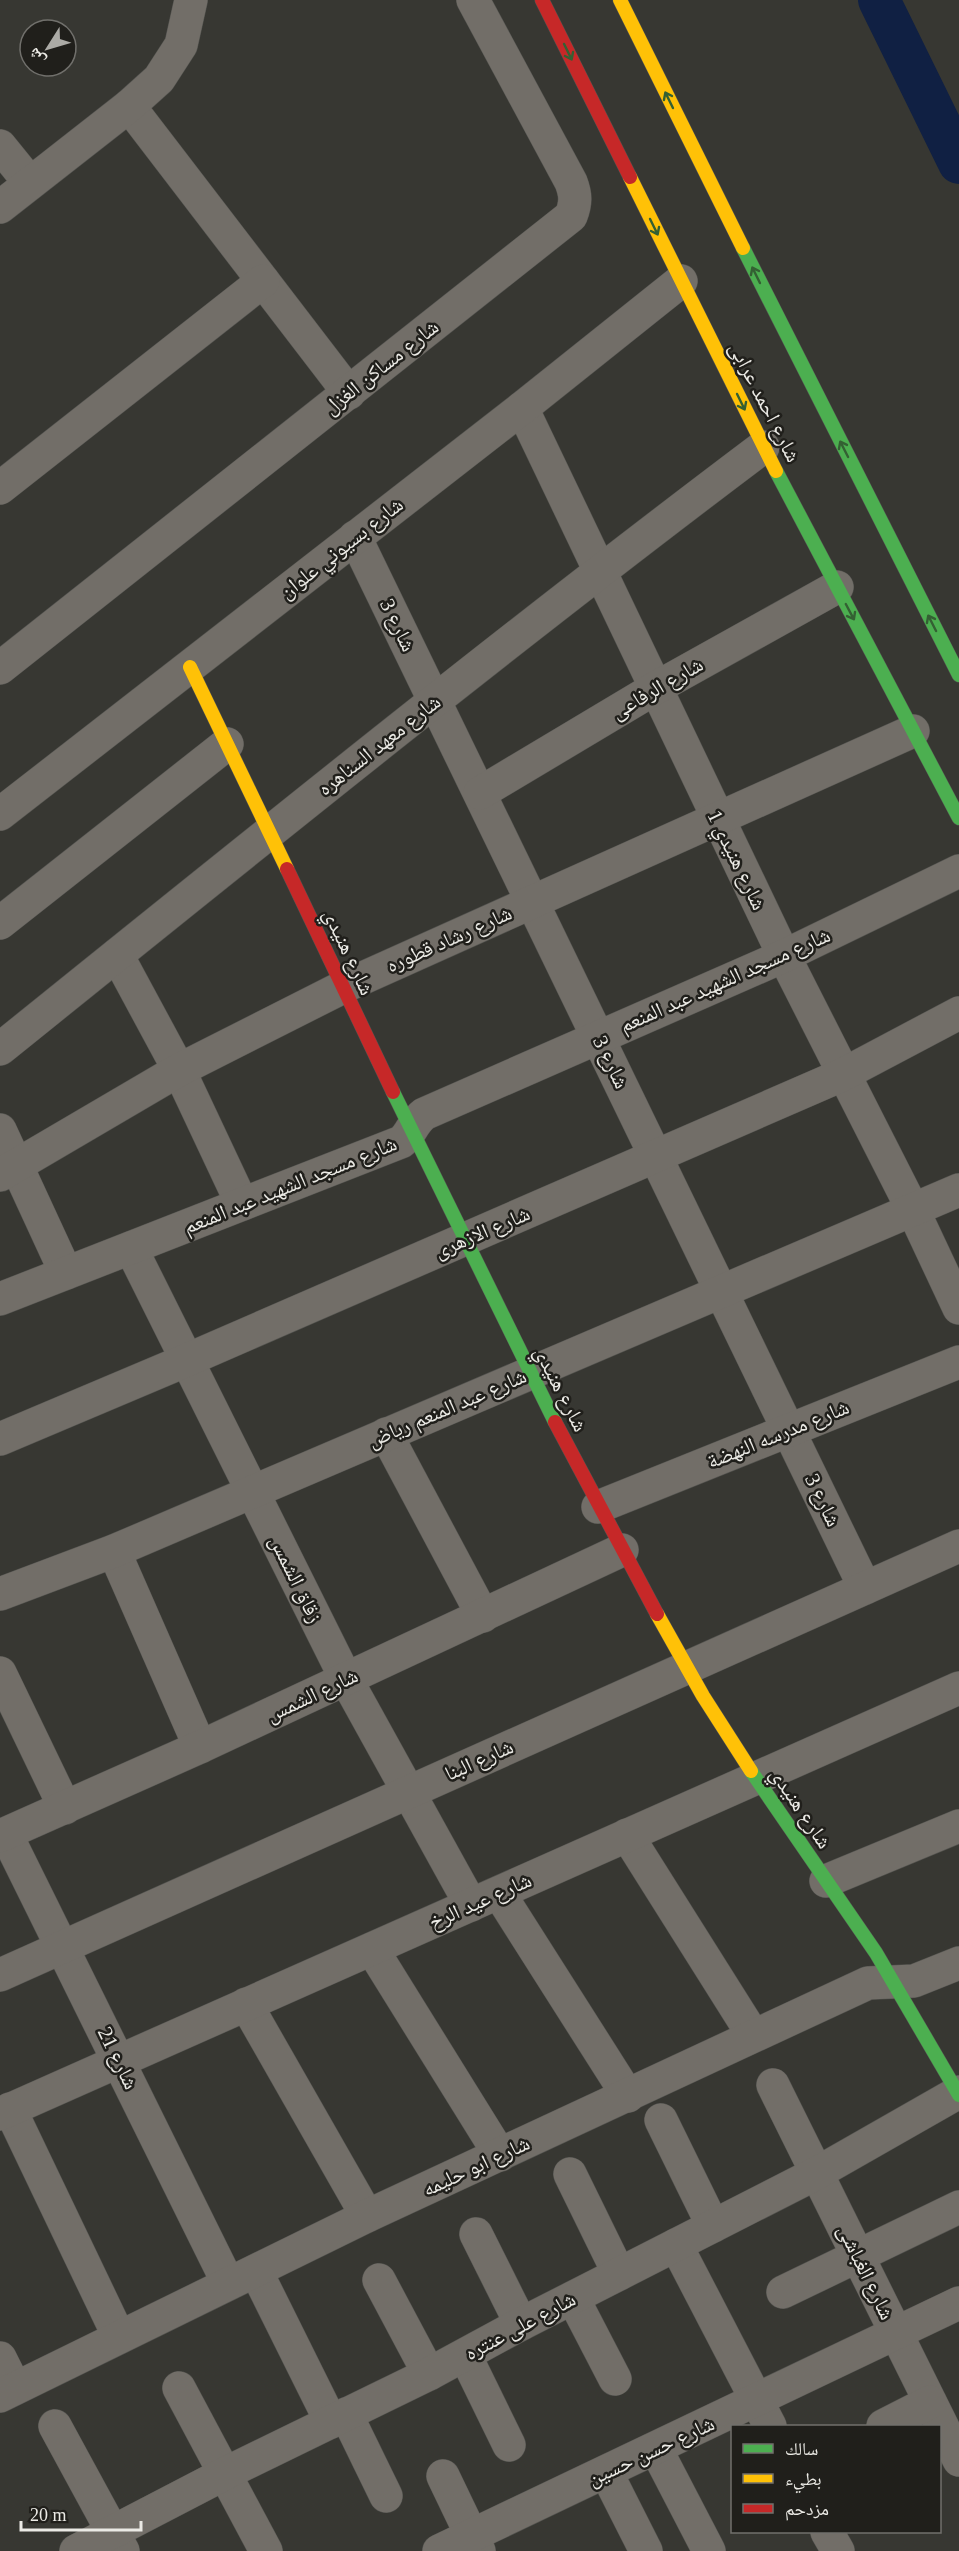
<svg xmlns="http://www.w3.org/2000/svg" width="959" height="2551" font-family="'Times New Roman','Noto Naskh Arabic',serif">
<rect width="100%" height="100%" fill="#373732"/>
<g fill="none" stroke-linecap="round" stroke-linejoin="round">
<path stroke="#102043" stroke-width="42" d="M879,0L959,163"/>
<defs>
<g id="street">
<path d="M129,106L349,393"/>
<path d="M0,146L30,183"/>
<path d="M0,207L129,106L159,79L181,45L191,0"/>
<path d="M522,408L784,956L913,1210L959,1308"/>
<path d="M0,488L263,281"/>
<path d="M355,537L865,1588"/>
<path d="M0,668L571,216C576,203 576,195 571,182L473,0"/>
<path d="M480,793L654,689L837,587"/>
<path d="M0,814L522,408L681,281"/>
<path d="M0,923L227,744"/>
<path d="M117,955L179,1070L242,1204"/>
<path d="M0,1049C252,846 504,642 763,447"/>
<path d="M0,1130L66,1273"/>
<path d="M0,1175L179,1070L343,987L913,731"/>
<path d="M131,1248L346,1679L471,1905"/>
<path d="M0,1299L401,1142C411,1135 412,1123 424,1114L784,956L959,871"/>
<path d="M386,1434L483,1616"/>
<path d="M0,1439L187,1360L842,1075L959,1013"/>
<path d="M598,1507L959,1362"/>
<path d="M114,1551L200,1747"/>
<path d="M0,1594L114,1551L959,1190"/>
<path d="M0,1673L65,1808"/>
<path d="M6,1834L228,2283"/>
<path d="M627,1835L753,2035"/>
<path d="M0,1836L200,1747L622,1550"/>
<path d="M826,1881L959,1826"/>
<path d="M499,1893L628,2096"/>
<path d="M372,1949L500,2155"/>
<path d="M0,1975L959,1546"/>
<path d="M246,2004L367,2216"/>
<path d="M773,2085L959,2460"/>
<path d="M10,2109L119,2337"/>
<path d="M0,2114L959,1688"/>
<path d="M661,2120L713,2226"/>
<path d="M570,2174L619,2274"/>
<path d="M476,2234L521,2324"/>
<path d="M676,2245L770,2426"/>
<path d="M256,2271L331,2422"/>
<path d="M379,2280L429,2374"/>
<path d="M783,2292L959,2207"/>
<path d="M573,2298L615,2379"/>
<path d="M465,2355L509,2445"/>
<path d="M0,2358L15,2388"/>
<path d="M179,2388L266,2551"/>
<path d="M0,2396L367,2216L868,1983L914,1981L959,1963"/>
<path d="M346,2414L386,2496"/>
<path d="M55,2426L123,2551"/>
<path d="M883,2426L930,2402"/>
<path d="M656,2449L709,2551"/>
<path d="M606,2472L646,2551"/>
<path d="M443,2476L479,2551"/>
<path d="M827,2532L838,2551"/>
<path d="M76,2551L226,2473L429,2374L521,2324L817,2173L959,2092"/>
<path d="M439,2551L959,2303"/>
</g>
<g id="fast">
<path d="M743,248L959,675"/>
<path d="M776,471L959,818"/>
<path d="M393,1092L555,1422"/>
<path d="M751,1771L876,1953L959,2095"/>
</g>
<g id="slow">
<path d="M620,0L743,248"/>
<path d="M630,177L776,471"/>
<path d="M190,667L287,869"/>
<path d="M657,1614L703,1696L751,1771"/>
</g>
<g id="jam">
<path d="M542,0L630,177"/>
<path d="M287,869L393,1092"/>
<path d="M555,1422L657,1614"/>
</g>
</defs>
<use href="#street" stroke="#53534f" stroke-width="34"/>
<use href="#fast" stroke="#53534f" stroke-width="15"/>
<use href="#slow" stroke="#53534f" stroke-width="15"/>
<use href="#jam" stroke="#53534f" stroke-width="15"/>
<use href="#street" stroke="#726e68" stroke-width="33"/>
<use href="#fast" stroke="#4caf50" stroke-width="14"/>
<use href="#slow" stroke="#ffc107" stroke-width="14"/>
<use href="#jam" stroke="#c62828" stroke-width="14"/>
</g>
<defs><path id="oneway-shaft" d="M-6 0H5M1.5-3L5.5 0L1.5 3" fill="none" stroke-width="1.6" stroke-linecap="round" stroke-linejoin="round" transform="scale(1.5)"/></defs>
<g stroke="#346033">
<use href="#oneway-shaft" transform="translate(568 52) rotate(64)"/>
<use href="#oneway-shaft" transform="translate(669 100) rotate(-116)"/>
<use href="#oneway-shaft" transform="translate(654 227) rotate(64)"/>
<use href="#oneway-shaft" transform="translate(756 275) rotate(-116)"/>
<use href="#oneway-shaft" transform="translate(741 402) rotate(64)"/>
<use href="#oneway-shaft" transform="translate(844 449) rotate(-117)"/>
<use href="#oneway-shaft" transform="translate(850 612) rotate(62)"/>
<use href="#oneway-shaft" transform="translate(932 623) rotate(-117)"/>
</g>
<g text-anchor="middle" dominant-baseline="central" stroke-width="5" stroke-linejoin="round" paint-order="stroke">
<g font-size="21" fill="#ebeae5" stroke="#201f1b">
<text transform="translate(381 367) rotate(-38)">شارع مساكن الغزل</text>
<text transform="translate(765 402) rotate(63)">شارع احمد عرابى</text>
<text transform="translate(341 548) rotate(-38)">شارع بسيوني علوان</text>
<text transform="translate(398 625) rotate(64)">شارع 3</text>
<text transform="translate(657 688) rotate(-30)">شارع الرفاعى</text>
<text transform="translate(379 745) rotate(-38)">شارع معهد السناهره</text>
<text transform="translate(737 860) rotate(64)">شارع هنيدي 1</text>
<text transform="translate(449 939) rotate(-24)">شارع رشاد قطوره</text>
<text transform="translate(349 952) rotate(65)">شارع هنيدي</text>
<text transform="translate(725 980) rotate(-24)">شارع مسجد الشهيد عبد المنعم</text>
<text transform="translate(611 1062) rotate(64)">شارع 3</text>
<text transform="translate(290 1185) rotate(-22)">شارع مسجد الشهيد عبد المنعم</text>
<text transform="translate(482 1232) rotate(-23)">شارع الازهرى</text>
<text transform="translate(561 1389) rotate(63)">شارع هنيدي</text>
<text transform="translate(447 1408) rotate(-23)">شارع عبد المنعم رياض</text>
<text transform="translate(778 1434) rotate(-22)">شارع مدرسه النهضة</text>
<text transform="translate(823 1500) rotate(64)">شارع 3</text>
<text transform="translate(296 1579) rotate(64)">زقاق الشمس</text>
<text transform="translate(312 1695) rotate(-25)">شارع الشمس</text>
<text transform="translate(479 1760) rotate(-24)">شارع البنا</text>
<text transform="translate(801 1808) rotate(56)">شارع هنيدي</text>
<text transform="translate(480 1901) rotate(-24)">شارع عيد الرخ</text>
<text transform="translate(118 2058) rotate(64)">شارع 21</text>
<text transform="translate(476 2166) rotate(-25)">شارع ابو حليمه</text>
<text transform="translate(866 2272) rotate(64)">شارع الغباشى</text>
<text transform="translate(520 2326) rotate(-28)">شارع على عنتره</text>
<text transform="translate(651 2451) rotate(-25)">شارع حسن حسين</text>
</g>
</g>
<rect x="731" y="2425" width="210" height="108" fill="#201f1b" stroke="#71706c" stroke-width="1.5"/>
<rect x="743" y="2444" width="30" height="9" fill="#4caf50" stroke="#71706c" stroke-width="1.5"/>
<text x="785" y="2455" font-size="18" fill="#ebeae5">سالك</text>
<rect x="743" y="2474" width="30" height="9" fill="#ffc107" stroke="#71706c" stroke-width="1.5"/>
<text x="785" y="2485" font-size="18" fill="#ebeae5">بطيء</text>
<rect x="743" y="2504" width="30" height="9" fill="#c62828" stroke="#71706c" stroke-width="1.5"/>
<text x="785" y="2515" font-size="18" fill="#ebeae5">مزدحم</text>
<g transform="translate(48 48) rotate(233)"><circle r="28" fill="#201f1b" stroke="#71706c" stroke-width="1.5"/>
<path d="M0-4.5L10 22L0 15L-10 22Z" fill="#acaba6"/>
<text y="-9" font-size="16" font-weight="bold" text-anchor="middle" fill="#ebeae5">ش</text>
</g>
<path d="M21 2521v9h120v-9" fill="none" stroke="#ebeae5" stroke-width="3"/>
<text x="30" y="2521" font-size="18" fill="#ebeae5" stroke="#201f1b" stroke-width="4.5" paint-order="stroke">20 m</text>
</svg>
